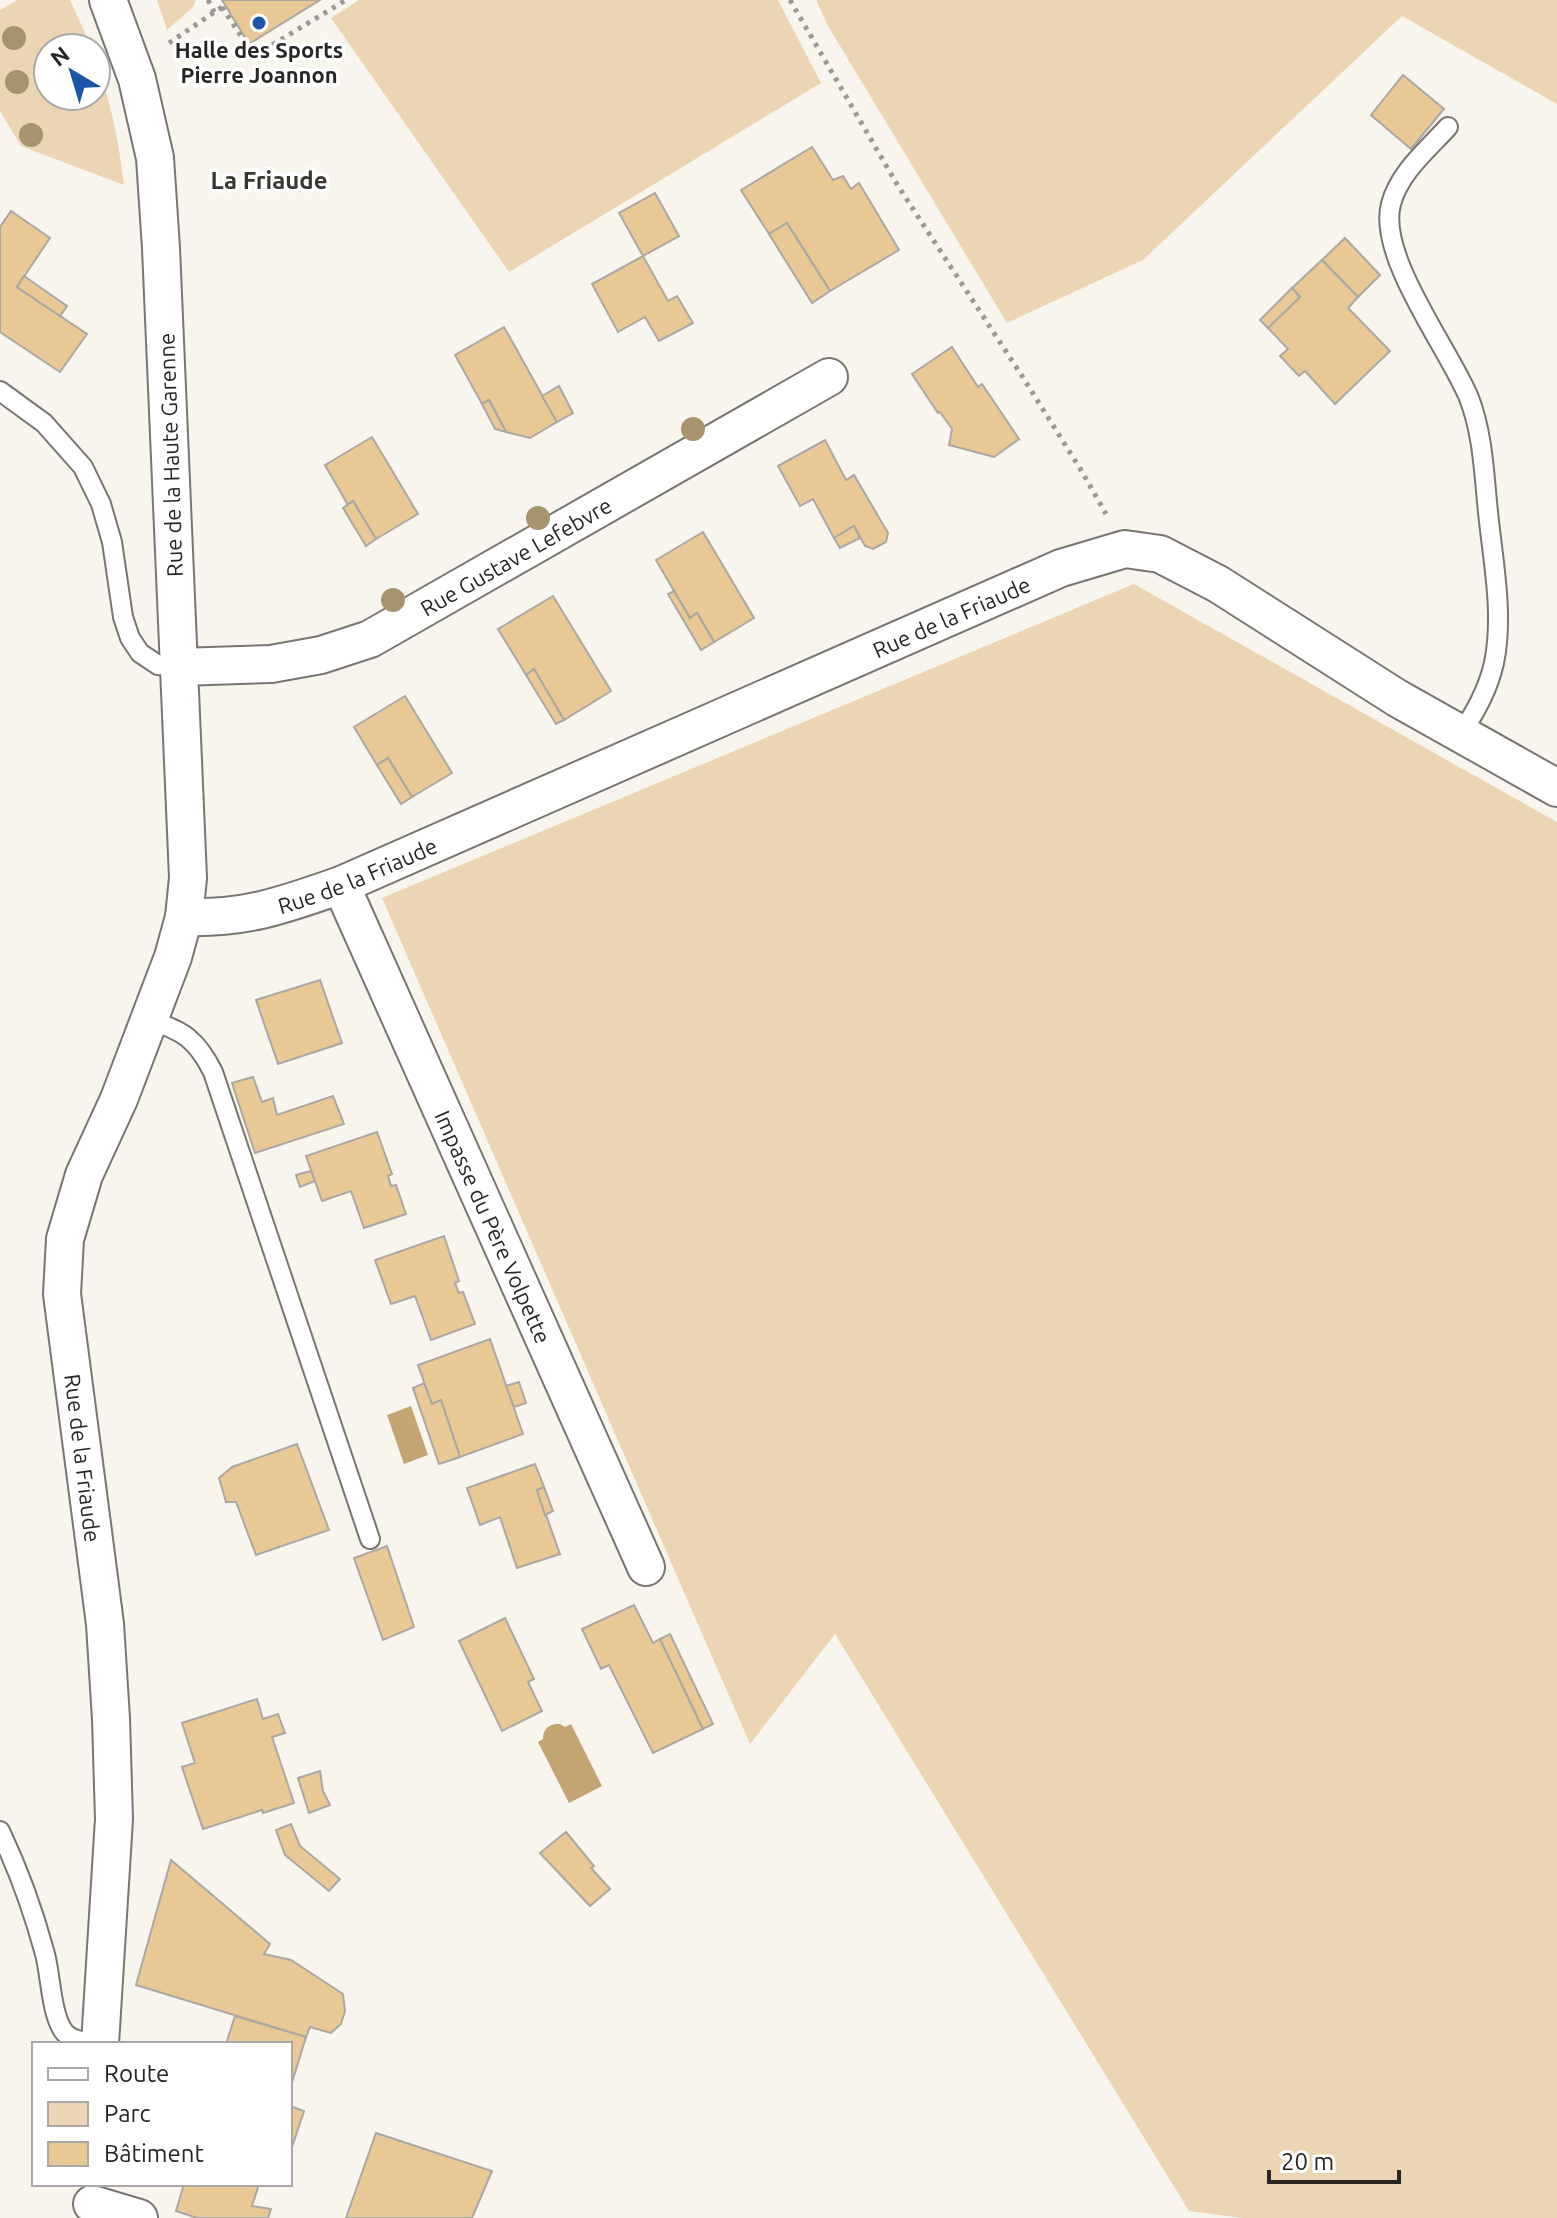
<svg xmlns="http://www.w3.org/2000/svg" width="1557" height="2218" font-family="Ubuntu,sans-serif">
<rect width="100%" height="100%" fill="#f8f5ef"/>
<g fill="#ecd5b3">
<path d="M17,0H70L92,48H48V96H96V59C110,100 119,141 124,185L21,146L0,111V10Z"/>
<path d="M157,0H196L193,7L167,30Z"/>
<path d="M359,0H778L821,83L509,272L331,18Z"/>
<path d="M816,0H1557V104L1402,16L1143,260L1007,323L828,26Z"/>
<path d="M1134,584L1557,822V2218H1242L1189,2211L835,1634L750,1744L382,898Z"/>
</g>
<g fill="#c4a472">
<path d="M411,1406L428,1455L404,1464L387,1415Z"/>
<path d="M560,1724L565,1727L571,1724L602,1786L569,1803L538,1742L543,1739C543,1728 550,1723 560,1724Z"/>
</g>
<g fill="#e9c895" stroke="#aba8a3" stroke-width="2">
<path d="M222,0H320L249,44Z"/>
<path d="M1403,75L1444,109L1411,149L1371,115Z"/>
<path d="M812,147L833,180L843,176L851,189L859,183L899,250L830,291L787,223L769,234L741,190Z"/>
<path d="M655,193L679,236L643,256L619,213Z"/>
<path d="M11,211L50,238L17,287L87,334L60,372L0,332V227Z"/>
<path d="M787,223L830,291L812,303L769,234Z"/>
<path d="M1345,238L1380,275L1358,297L1322,260Z"/>
<path d="M643,256L668,301L677,296L693,323L659,341L645,317L618,332L592,284Z"/>
<path d="M1322,260L1358,297L1348,308L1390,351L1335,404L1305,371L1299,376L1280,356L1288,349L1268,328L1300,297L1292,288Z"/>
<path d="M24,276L67,306L60,316L17,287Z"/>
<path d="M1292,288L1300,297L1268,328L1260,320Z"/>
<path d="M504,327L557,422L530,438L506,432L489,400L482,404L455,355Z"/>
<path d="M952,347L978,387L982,384L1019,439L994,457L949,445L952,429L940,412L938,413L912,374Z"/>
<path d="M559,386L573,413L557,422L542,396Z"/>
<path d="M489,400L506,432L495,429L482,404Z"/>
<path d="M372,437L418,514L376,539L353,501L348,505L325,465Z"/>
<path d="M825,440L846,480L854,475L888,533L886,542L873,549L865,546L854,526L834,538L813,499L800,506L778,466Z"/>
<path d="M353,501L376,539L366,546L343,508Z"/>
<path d="M854,526L860,538L840,548L834,538Z"/>
<path d="M703,532L754,618L714,642L697,613L690,618L656,560Z"/>
<path d="M674,591L690,618L697,613L714,642L701,650L668,594Z"/>
<path d="M553,596L611,691L564,720L534,669L526,675L498,629Z"/>
<path d="M534,669L564,720L556,724L526,675Z"/>
<path d="M405,696L452,773L412,797L388,758L377,765L354,727Z"/>
<path d="M388,758L412,797L401,804L377,765Z"/>
<path d="M320,980L342,1043L278,1064L256,1000Z"/>
<path d="M253,1077L262,1102L273,1098L277,1115L333,1096L344,1124L255,1153L232,1083Z"/>
<path d="M377,1132L392,1174L388,1176L391,1186L396,1185L406,1214L364,1228L351,1191L322,1201L306,1156Z"/>
<path d="M311,1171L315,1181L300,1187L296,1175Z"/>
<path d="M444,1236L459,1281L455,1283L459,1293L463,1292L475,1324L431,1340L415,1296L391,1304L375,1260Z"/>
<path d="M490,1339L523,1434L460,1457L441,1400L432,1404L418,1365Z"/>
<path d="M519,1382L526,1403L514,1407L506,1386Z"/>
<path d="M424,1383L432,1404L441,1400L460,1457L439,1464L413,1388Z"/>
<path d="M297,1444L329,1530L256,1555L236,1502H226L219,1478L232,1467Z"/>
<path d="M535,1464L544,1487L537,1490L560,1554L517,1568L500,1517L480,1525L467,1488Z"/>
<path d="M544,1487L553,1511L545,1515L537,1490Z"/>
<path d="M387,1546L414,1627L383,1640L354,1558Z"/>
<path d="M634,1605L653,1643L660,1639L703,1729L653,1753L609,1665L601,1669L582,1629Z"/>
<path d="M505,1618L534,1679L528,1682L542,1711L502,1731L459,1641Z"/>
<path d="M670,1634L713,1724L703,1729L660,1639Z"/>
<path d="M257,1699L263,1719L278,1714L285,1733L272,1737L294,1803L263,1813L262,1810L203,1829L182,1767L195,1763L182,1723Z"/>
<path d="M320,1771L323,1791L330,1805L309,1813L298,1778Z"/>
<path d="M291,1824L300,1846L340,1879L329,1891L285,1855L276,1830Z"/>
<path d="M566,1832L594,1866L591,1868L610,1889L590,1906L540,1853Z"/>
<path d="M171,1860L270,1944L264,1954L291,1960L343,1994L345,2011L341,2024L331,2033L310,2027L306,2037L136,1985Z"/>
<path d="M235,2016L306,2037L290,2089V2044H226Z"/>
<path d="M290,2106L304,2111L292,2147H290Z"/>
<path d="M376,2133L492,2171L472,2218H346Z"/>
<path d="M184,2184H259L252,2206L271,2209L268,2218H197L176,2211Z"/>
</g>
<g fill="none" stroke-linecap="round" stroke-linejoin="round">
<defs>
<g id="service">
<path d="M1448,127C1427,150 1399,173 1391,204C1377,256 1449,349 1469,398C1483,434 1484,474 1488,512C1493,562 1504,614 1494,663C1488,690 1475,712 1461,734"/>
<path d="M0,391L44,423L83,467L101,504L112,542L123,617L130,638L140,653L158,665L179,667"/>
<path d="M149,1020C183,1030 197,1040 213,1072L370,1539"/>
<path d="M0,1831C18,1869 34,1913 45,1954C51,1976 51,2017 65,2033C74,2042 88,2042 100,2044"/>
</g>
<g id="minor">
<path id="s1" d="M179,667L271,664L321,655L370,639L829,377"/>
<path id="s2" d="M341,885L646,1567"/>
<path id="s3" d="M184,917C246,919 284,905 341,885L1061,568L1125,549L1160,554L1218,584L1397,698L1557,788"/>
<path d="M100,2044L114,1819L111,1719L105,1624L62,1294L65,1239L84,1175L119,1099L173,957L184,917L188,878L161,248L155,158L137,79L108,0"/>
<path d="M92,2204L139,2218"/>
</g>
</defs>
<use href="#service" stroke="#797671" stroke-width="22"/>
<use href="#minor" stroke="#797671" stroke-width="40"/>
<g stroke="#9b9994" stroke-width="5" stroke-dasharray="4 6" stroke-linecap="butt">
<path d="M208,0L214,12"/>
<path d="M790,0L898,186L1022,376L1081,470L1106,514"/>
<path d="M222,7L254,56L346,0"/>
<path d="M169,43L225,5"/>
</g>
<use href="#service" stroke="#fff" stroke-width="18"/>
<use href="#minor" stroke="#fff" stroke-width="36"/>
</g>
<g fill="#a7946d">
<circle cx="14" cy="38" r="12"/>
<circle cx="17" cy="82" r="12"/>
<circle cx="31" cy="135" r="12"/>
<circle cx="693" cy="429" r="12"/>
<circle cx="538" cy="518" r="12"/>
<circle cx="393" cy="600" r="12"/>
</g>
<circle fill="#1b55a7" stroke="#fff" stroke-width="3" cx="259" cy="23" r="8"/>
<g text-anchor="middle" dominant-baseline="central" stroke-width="7" stroke-linejoin="round" paint-order="stroke">
<g font-size="22" font-weight="bold" fill="#272624" stroke="#fff">
<text x="259" y="49">Halle des Sports<tspan x="259" dy="25">Pierre Joannon</tspan></text>
</g>
<g font-size="22" fill="#272624" stroke="#fff">
<text transform="translate(170 455) rotate(-92)">Rue de la Haute Garenne</text>
<text stroke="none"><textPath href="#s1" startOffset="362">Rue Gustave Lefebvre</textPath></text>
<text stroke="none"><textPath href="#s3" startOffset="828">Rue de la Friaude</textPath></text>
<text stroke="none"><textPath href="#s3" startOffset="180">Rue de la Friaude</textPath></text>
<text stroke="none"><textPath href="#s2" startOffset="374">Impasse du Père Volpette</textPath></text>
<text transform="translate(83 1458) rotate(83)">Rue de la Friaude</text>
</g>
<g font-size="24" font-weight="bold" fill="#393632" stroke="#fff">
<text x="269" y="180">La Friaude</text>
</g>
</g>
<rect x="32" y="2042" width="260" height="144" fill="#ffffff" stroke="#a9a8a7" stroke-width="2"/>
<rect x="48" y="2068" width="40" height="12" fill="#ffffff" stroke="#a9a8a7" stroke-width="2"/>
<text x="104" y="2082" font-size="24" fill="#272624">Route</text>
<rect x="48" y="2102" width="40" height="24" fill="#ecd5b3" stroke="#a9a8a7" stroke-width="2"/>
<text x="104" y="2122" font-size="24" fill="#272624">Parc</text>
<rect x="48" y="2142" width="40" height="24" fill="#e9c895" stroke="#a9a8a7" stroke-width="2"/>
<text x="104" y="2162" font-size="24" fill="#272624">Bâtiment</text>
<g transform="translate(72 72) rotate(322)"><circle r="38" fill="#ffffff" stroke="#a9a8a7" stroke-width="2"/>
<path d="M0-6L14 30L0 20L-14 30Z" fill="#1b55a7"/>
<text y="-12" font-size="22" font-weight="bold" text-anchor="middle" fill="#272624">N</text>
</g>
<path d="M1269 2170v12h130v-12" fill="none" stroke="#272624" stroke-width="4"/>
<text x="1281" y="2170" font-size="24" fill="#272624" stroke="#ffffff" stroke-width="6" paint-order="stroke">20 m</text>
</svg>
